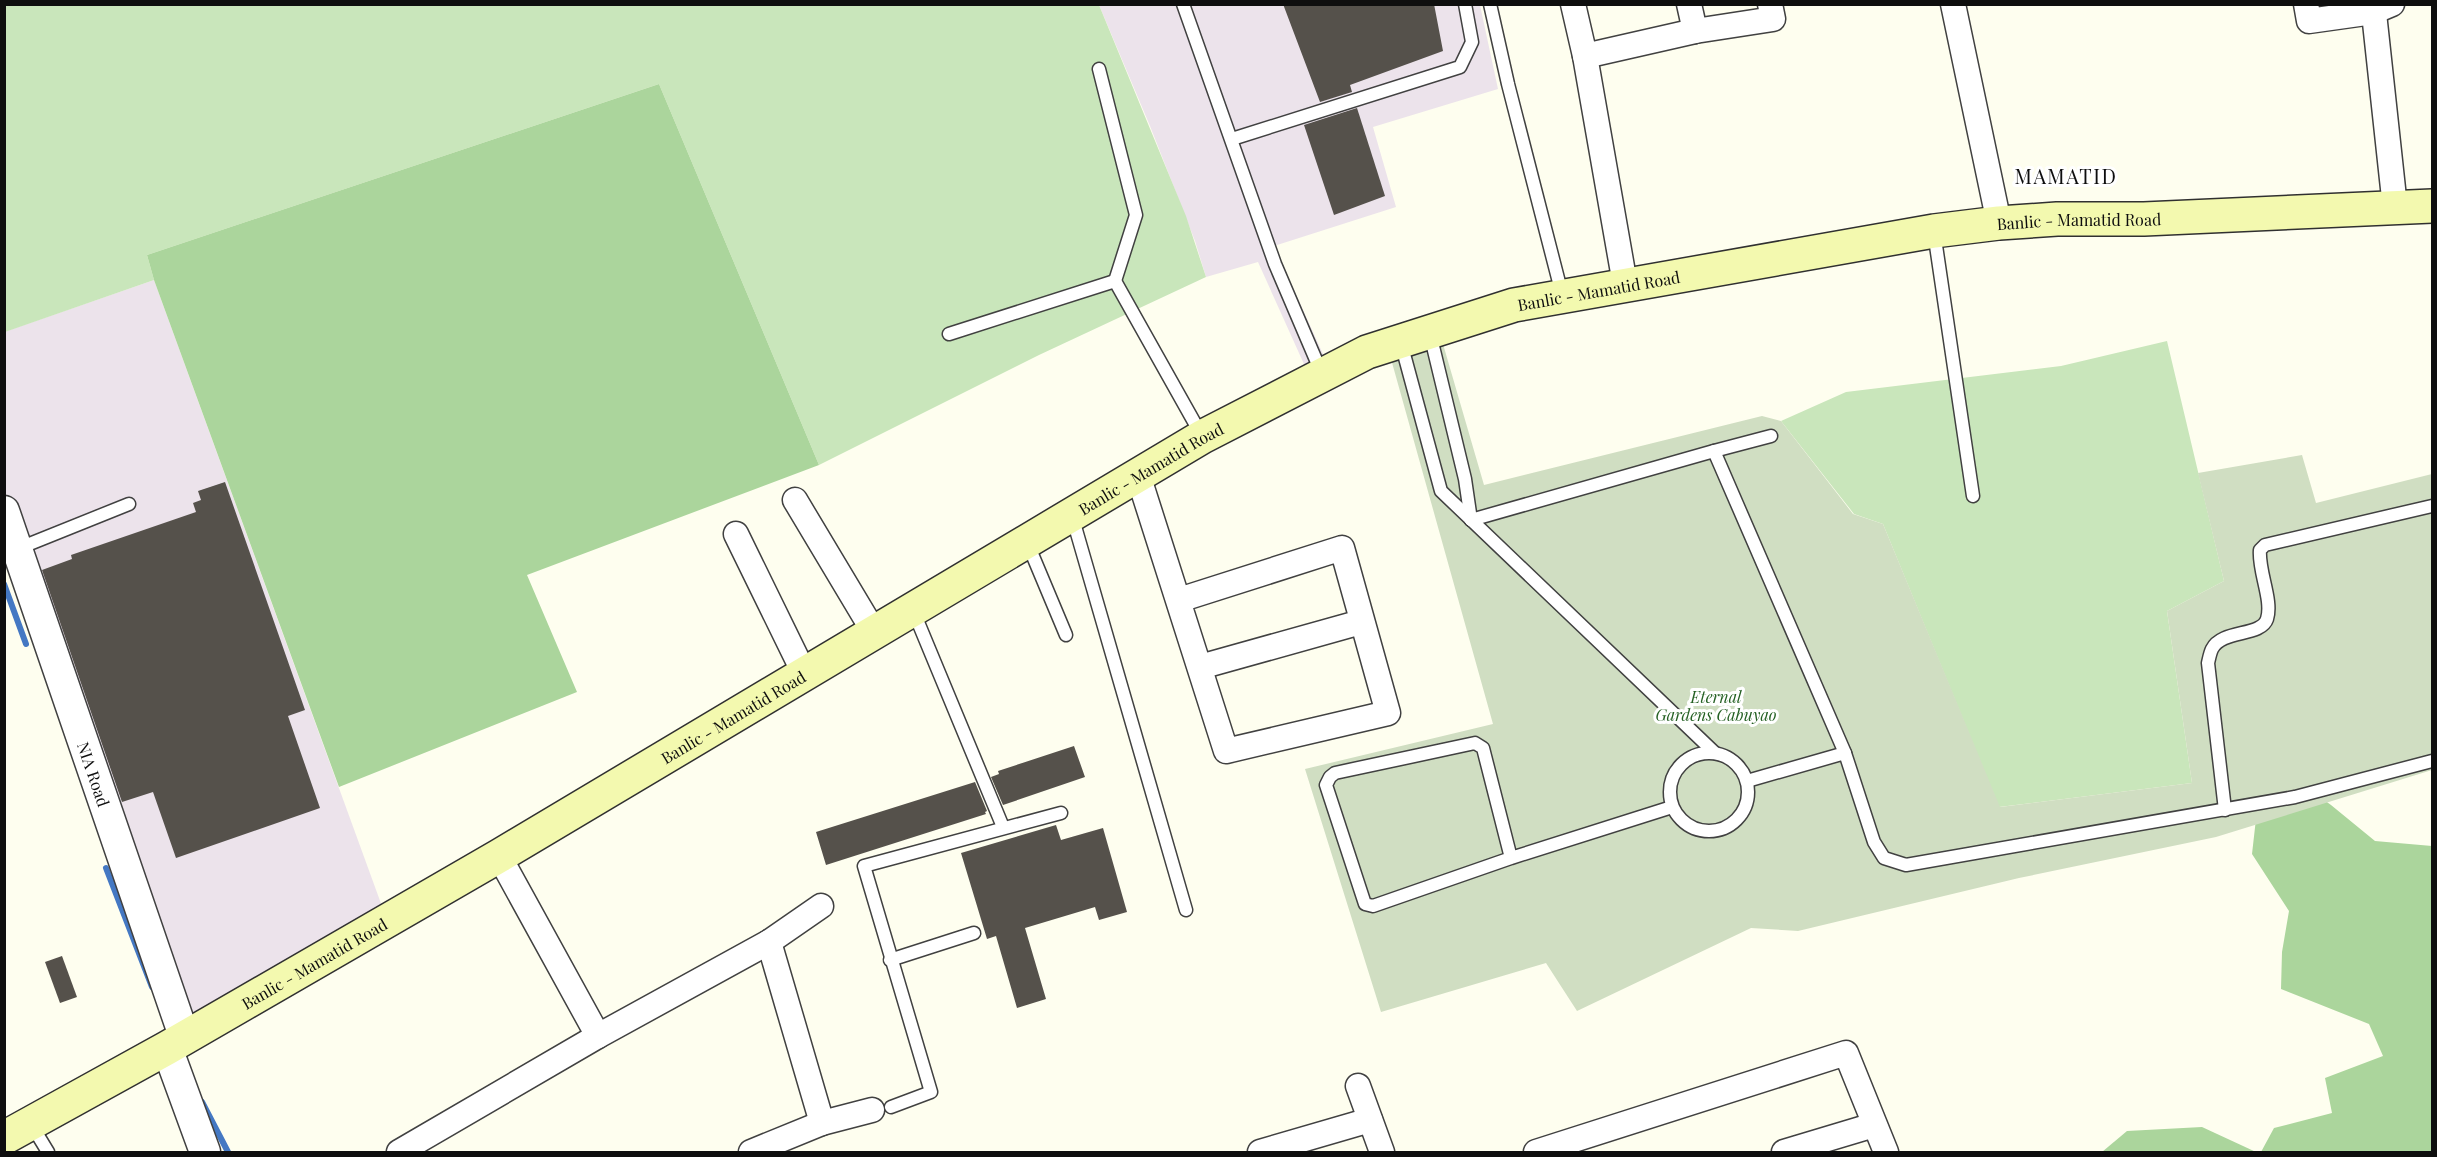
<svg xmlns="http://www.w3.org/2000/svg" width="2437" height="1157" font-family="'Playfair Display',serif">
<rect width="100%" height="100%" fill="#fefeef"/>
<g fill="#ece3eb">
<path d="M1099,5H1480L1498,89L1373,127L1396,207L1274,246L1328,365L1308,373L1258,262L1206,277L1195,241L1150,126Z"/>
<path d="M154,280L383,909L187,1019L5,503L4,332Z"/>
</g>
<g fill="#c9e6bb">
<path d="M4,5H1099L1186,216L1206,277L1039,355L819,465L659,84L147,255L154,280L5,332Z"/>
<path d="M2167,341L2224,581L2167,611L2192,783L1999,807L1883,524L1854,514L1781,421L1846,392L2061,366Z"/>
</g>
<g fill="#abd59c">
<path d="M659,84L819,465L527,575L577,692L339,787L154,280L147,255Z"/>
<path d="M2286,773L2331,805L2375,841L2432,846V1152H2261L2274,1128L2332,1113L2325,1078L2383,1056L2369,1024L2281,989L2282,952L2289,911L2252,854L2257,810Z"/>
<path d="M2202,1127L2256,1152H2102L2127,1131Z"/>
</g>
<path fill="#d0dec2" d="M1443,344L1484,485L1762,416L1781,421L1853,514L1883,524L2000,807L2192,783L2167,611L2224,581L2198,473L2302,455L2316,503L2432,474V770L2216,837L2019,878L1798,931L1751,928L1577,1011L1546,963L1381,1012L1305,769L1493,724L1391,359Z"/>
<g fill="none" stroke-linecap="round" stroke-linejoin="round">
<g stroke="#4478c3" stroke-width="6">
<path d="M4,584L26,644"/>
<path d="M106,868L152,987"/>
<path d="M202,1102L228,1152"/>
</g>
</g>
<g fill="#55514b">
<path d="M1283,4H1434L1443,51L1350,85L1352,92L1320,102Z"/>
<path d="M1357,108L1385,196L1334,215L1304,125Z"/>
<path d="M225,482L305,710L288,716L320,808L176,858L153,792L122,802L42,570L72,559L71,555L196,512L193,503L201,500L198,491Z"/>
<path d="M1074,746L1085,777L1003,805L991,777L999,774L998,771Z"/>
<path d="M975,782L987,811L985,812L986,814L826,865L816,832Z"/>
<path d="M1056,825L1061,840L1103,828L1127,912L1099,920L1095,907L1025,928L1046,999L1017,1008L996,936L987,939L961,853Z"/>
<path d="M62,956L77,997L60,1003L45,962Z"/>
</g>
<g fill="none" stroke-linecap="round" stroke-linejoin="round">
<defs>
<g id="service">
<path d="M1183,4L1275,264L1322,374"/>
<path d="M1490,4L1508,84L1562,294"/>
<path d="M1099,69L1136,215L1115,281"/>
<path d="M1232,139L1460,67L1472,42L1465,4"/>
<path d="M1934,232L1973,496"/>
<path d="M949,334L1115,281L1202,436"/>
<path d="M1430,334L1465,479L1471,520"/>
<path d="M1401,343L1441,491L1715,753"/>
<path d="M1714,451L1771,436"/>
<path d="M1072,516L1186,910"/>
<path d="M1471,520L1714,451L1845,753L1747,781"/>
<path d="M1027,542L1066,635"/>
<path d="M17,549L129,504"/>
<path d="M913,610L1003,827"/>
<circle cx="1709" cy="792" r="39"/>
<path d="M1845,753L1874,842L1884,858L1906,865L2295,797L2432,761"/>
<path d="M2225,810L2208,663C2209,659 2210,653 2212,649C2222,629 2261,637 2267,619C2273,600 2258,571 2260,550L2265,545L2432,506"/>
<path d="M1511,858L1483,748L1475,743L1335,773L1330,777L1326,785L1365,904L1373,906L1511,858L1672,807"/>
<path d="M890,960L974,933"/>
<path d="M891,1107L931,1092L864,866L1061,813"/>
<path d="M31,1124L48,1152"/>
</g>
<g id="minor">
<path d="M1573,4L1585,56L1625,284"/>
<path d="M1689,4L1695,31"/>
<path d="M1953,4L1999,223"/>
<path d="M2306,4L2309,21L2373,12L2392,4"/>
<path d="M2373,4L2395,207"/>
<path d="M1585,56L1695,31L1773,19L1770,4"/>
<path d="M1138,475L1226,751L1388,713L1342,548L1179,600"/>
<path d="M795,500L874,632"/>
<path d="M736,534L804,673"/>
<path d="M1200,667L1361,622"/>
<path d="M499,856L598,1036"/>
<path d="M769,942L822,1123"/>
<path d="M1358,1086L1382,1152"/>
<path d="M399,1152L598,1036L769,942L821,906"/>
<path d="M751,1152L822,1123L872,1110"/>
<path d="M1260,1152L1370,1120"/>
<path d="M1536,1152L1846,1053L1886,1152"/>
<path d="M1784,1152L1874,1125"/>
</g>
<g id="tertiary">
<path id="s1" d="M4,511L184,1036"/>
<path d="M167,1048L205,1152"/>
</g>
<g id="secondary">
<path id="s2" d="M4,1138L167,1048L499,856L1202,437L1367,352L1514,305L1934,231L1999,223L2057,219H2144L2432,206"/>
</g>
</defs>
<use href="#service" stroke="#414141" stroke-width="15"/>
<use href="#minor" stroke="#414141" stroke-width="27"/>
<use href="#tertiary" stroke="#414141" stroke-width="33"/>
<use href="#secondary" stroke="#303030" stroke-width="36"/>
<use href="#service" stroke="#fff" stroke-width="12"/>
<use href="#minor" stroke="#fff" stroke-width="24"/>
<use href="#tertiary" stroke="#fff" stroke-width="30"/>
<use href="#secondary" stroke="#f3f9af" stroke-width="33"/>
</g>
<g text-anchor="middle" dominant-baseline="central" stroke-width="6" stroke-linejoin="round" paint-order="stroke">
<g font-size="16" fill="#0e0e0e" stroke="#fff">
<text stroke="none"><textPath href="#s2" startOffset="2300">Banlic - Mamatid Road</textPath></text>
<text stroke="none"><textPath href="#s2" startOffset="1814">Banlic - Mamatid Road</textPath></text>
<text stroke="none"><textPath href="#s2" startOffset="1328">Banlic - Mamatid Road</textPath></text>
<text stroke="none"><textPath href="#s2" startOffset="842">Banlic - Mamatid Road</textPath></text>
<text stroke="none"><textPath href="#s1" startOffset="278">NIA Road</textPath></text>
<text stroke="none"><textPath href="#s2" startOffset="356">Banlic - Mamatid Road</textPath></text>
</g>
<g font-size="16" font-style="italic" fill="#246023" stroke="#fff">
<text x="1716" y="696">Eternal<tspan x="1716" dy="18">Gardens Cabuyao</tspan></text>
</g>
<g font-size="20" letter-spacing="1.5" fill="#0e0e0e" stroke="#fff">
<text x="2066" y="175">MAMATID</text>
</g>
</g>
<rect width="2437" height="1157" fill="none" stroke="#0e0e0e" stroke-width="12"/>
</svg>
